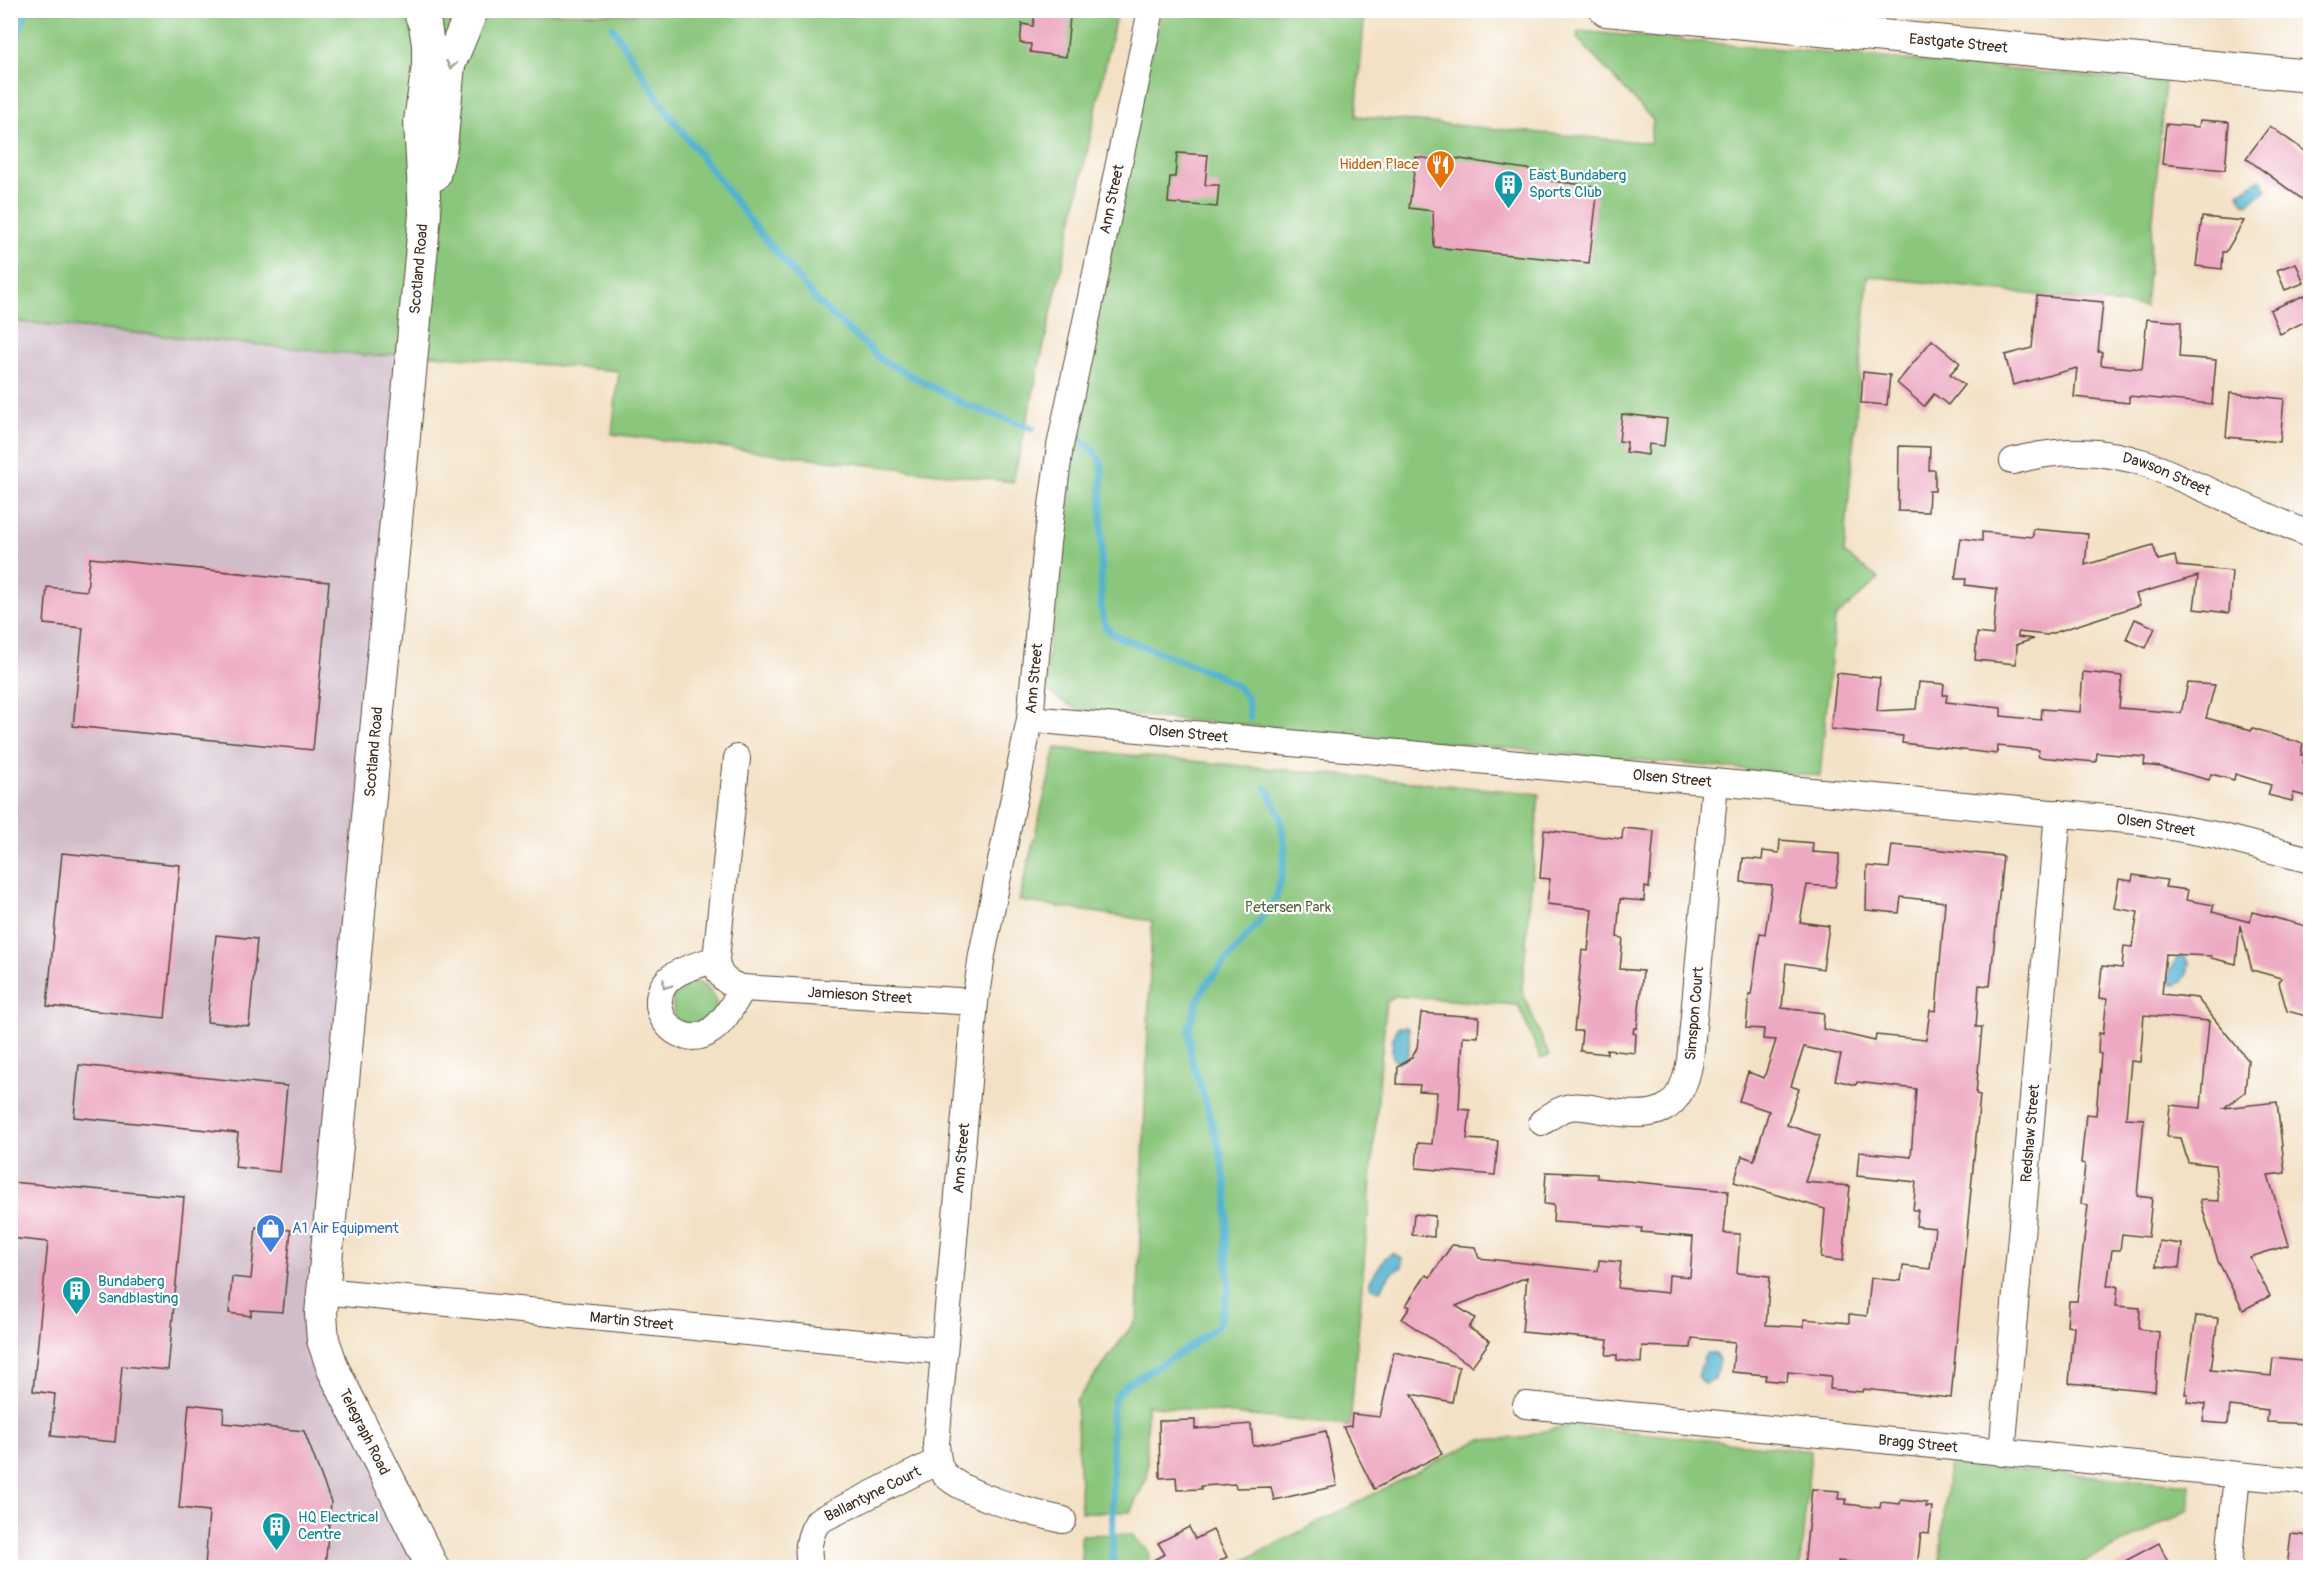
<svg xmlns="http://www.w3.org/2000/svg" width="2321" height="1578" font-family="Pangolin,sans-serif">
<rect width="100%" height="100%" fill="#fff"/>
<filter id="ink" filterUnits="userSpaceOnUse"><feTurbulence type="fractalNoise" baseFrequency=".0167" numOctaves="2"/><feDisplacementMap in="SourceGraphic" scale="12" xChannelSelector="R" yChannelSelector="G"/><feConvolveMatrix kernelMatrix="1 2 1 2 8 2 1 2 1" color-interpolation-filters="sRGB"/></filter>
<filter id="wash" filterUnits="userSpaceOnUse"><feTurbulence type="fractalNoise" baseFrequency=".008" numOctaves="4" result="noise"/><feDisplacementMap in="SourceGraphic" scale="24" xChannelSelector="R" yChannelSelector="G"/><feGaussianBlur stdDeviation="1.35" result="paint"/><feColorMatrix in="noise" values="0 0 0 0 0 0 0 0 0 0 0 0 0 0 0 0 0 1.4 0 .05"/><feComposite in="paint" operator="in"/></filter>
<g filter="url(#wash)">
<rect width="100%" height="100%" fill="#f3e1c5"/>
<path fill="#d1bdc9" d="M10,321L376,356L411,353L319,1313L431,1567H11Z"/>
<g fill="#8ac67b" stroke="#62784c" stroke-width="1.5">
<path d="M463,10L523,16L550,13L652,14L682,10L1117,11L1075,208L1013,482L612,434L619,371L411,353L376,356L11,321L10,11Z"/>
<path d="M1164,11H1365L1356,116L1650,143L1653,120L1577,38L1578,31L2165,83L2145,307L1868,276L1844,553L1879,579L1835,618L1820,776L1083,711C1071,706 1051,698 1045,685L1066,468L1157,24Z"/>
<path d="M1056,748L1539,794L1522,990L1549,1056L1541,1059L1518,1005L1395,996L1386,1003L1350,1426L1147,1405V1478L1130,1512H1081L1076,1401L1137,1319L1152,921L1019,901Z"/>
<path d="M693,981C706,984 724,1001 712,1015C708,1020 700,1023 695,1027L675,1019C671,1000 668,985 693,981Z"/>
<path d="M1575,1426L1811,1451L1800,1567H1231L1479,1440L1520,1438L1556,1428Z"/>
<path d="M1949,1463L2190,1485L2189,1510L2074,1567H1939Z"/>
<path d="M1131,1534L1149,1552L1148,1567H1082L1081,1535Z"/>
</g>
<g fill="#52b3d0" stroke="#466e77" stroke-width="1.5">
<path d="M2260,179L2267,190L2247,204L2243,203L2239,193Z"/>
<path d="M2183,956L2189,962C2189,972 2185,984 2174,985L2169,982V975L2176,959Z"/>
<path d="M1398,1027H1407L1409,1029C1409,1041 1413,1059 1399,1062L1394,1060C1390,1051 1392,1034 1398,1027Z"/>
<path d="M1392,1253L1402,1258V1267L1391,1273L1381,1289L1377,1290L1370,1287V1281L1384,1259Z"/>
<path d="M1707,1353L1715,1354L1719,1360L1715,1380L1705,1384C1696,1379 1698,1375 1701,1367C1704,1360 1701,1358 1707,1353Z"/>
</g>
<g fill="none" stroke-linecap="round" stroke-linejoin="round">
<g stroke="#52b3d0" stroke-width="7">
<path d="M613,28L663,106L748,218L818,302L882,360L966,405L1032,428"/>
<path d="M15,40L27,10"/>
<path d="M1077,438C1089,445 1096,451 1102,465L1101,607L1105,625L1112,634L1218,675L1238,687L1247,697L1250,717"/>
<path d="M1113,1568L1112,1412L1115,1397L1127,1384L1182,1352L1218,1326L1229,1290L1226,1248L1228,1197L1219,1146L1191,1055L1189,1029L1197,1002L1205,986L1258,923L1276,898L1282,875L1285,846L1280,815L1266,787"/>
</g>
</g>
<g id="blocks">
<g fill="#eda9c1">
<path d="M1035,12L1070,17L1066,57L1030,52L1031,44L1020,43L1022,24L1033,26Z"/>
<path d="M2200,120L2229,122L2225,170L2162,164L2166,124L2199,127Z"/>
<path d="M2270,126L2310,155V205L2246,158Z"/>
<path d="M1177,153L1208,155L1205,185H1219L1217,207L1168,203L1170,177H1175Z"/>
<path d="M1440,156L1546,172L1545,180L1592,186L1591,195L1597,196L1589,263L1434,247L1433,211L1409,208L1416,157L1439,160Z"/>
<path d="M2202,217L2244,221L2226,252H2223L2222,269L2196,266Z"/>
<path d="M2296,263L2304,283L2285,290L2277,270Z"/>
<path d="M2305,295L2310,308V319L2280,334L2270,310Z"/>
<path d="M2037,296L2103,302L2098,352H2102L2101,365L2142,369L2147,319L2181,322L2179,357L2216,360L2212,404L2129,396V403L2074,397L2077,368L2013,385L2005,355L2032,348Z"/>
<path d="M1932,340L1960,363L1950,374L1964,385L1948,405L1934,394L1924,406L1897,383Z"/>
<path d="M1863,372L1890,375L1887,405L1861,403Z"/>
<path d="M2230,393L2284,399L2280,442L2226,437Z"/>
<path d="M1622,414L1667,419L1664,446L1649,444L1648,455L1626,452L1627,442L1619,441Z"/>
<path d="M1899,446L1930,447L1929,470H1935V491H1929L1928,512L1898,511Z"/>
<path d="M2033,529L2088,534L2085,565L2153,545L2158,560L2175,556L2177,566L2232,571L2229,613L2194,609L2198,576L2136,594L2140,605L2047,635L2018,632V637L2034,639L2015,645H2017L2016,664L1975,660L1977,633L1993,635L1997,589L1965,585L1966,579H1955L1961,538L1982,541V532L2033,537Z"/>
<path d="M90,558L329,582L313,750L73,726L83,628L44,624L47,587L87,591Z"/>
<path d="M2135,619L2155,628L2146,648L2126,639Z"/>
<path d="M2083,672L2122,676L2119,708L2181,713L2188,683L2215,685L2206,718L2252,730L2253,728L2303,744L2301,755L2305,756L2303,763L2310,766V797L2293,793L2292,801L2268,795L2271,785L2235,774L2234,780L2211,774L2209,780L2161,767L2144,765L2145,757L2097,753L2096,762L2038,757L2039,750L1998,746L1997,754L1902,743L1903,736L1831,729L1837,673L1880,678L1877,711L1916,709L1919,682L1944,684L1943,695H1947L1946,702L2001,708V716L2041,720L2042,709L2080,712Z"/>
<path d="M1623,828L1654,831L1649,888L1645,887L1644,901L1620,899L1617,937L1623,938L1620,969L1643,971L1637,1028H1634L1633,1033L1636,1034L1635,1053L1607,1050V1054L1580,1051L1582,1031H1574L1582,950L1588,951L1592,909L1547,904L1550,879L1540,878L1544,830L1622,839Z"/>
<path d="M1780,840L1813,843L1812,852L1839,854V864L1835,887L1807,885L1800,922L1829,926L1823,969L1786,963L1782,1008L1824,1013L1823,1029L1875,1041L1876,1035L1926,1040L1930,1010L1936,1011L1945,902L1901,897L1899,913L1866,910L1867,866L1889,868L1892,845L2003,856L1990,986L1979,985L1976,1027H1982L1976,1094L1980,1095L1951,1398L1863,1389L1862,1392L1830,1389L1831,1376L1788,1372L1787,1382L1765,1380L1766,1375L1732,1372L1735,1342L1692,1338L1691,1348L1642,1346L1641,1363L1617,1360V1355H1606L1608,1340L1522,1332L1527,1277L1456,1306L1475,1318L1469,1328L1490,1341L1472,1366L1402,1319L1410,1307L1406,1305L1426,1275L1430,1277L1452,1245L1475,1247L1479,1258L1550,1266L1598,1271L1599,1260L1621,1262L1618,1288L1668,1293L1669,1275L1690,1277L1693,1237L1641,1232L1642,1228L1553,1222L1554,1205L1544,1204L1546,1172L1597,1174V1178L1617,1180L1728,1191L1724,1233L1740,1234L1737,1273L1770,1276L1766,1325L1804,1327V1319L1849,1323V1314L1867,1316L1871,1278L1901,1281L1903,1266L1930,1269L1935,1228L1916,1226L1918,1210H1913L1916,1182L1857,1176L1859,1152L1911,1157L1916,1089L1857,1082L1856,1085L1835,1080L1841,1055L1804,1047L1791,1086L1799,1089L1787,1125L1820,1136L1805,1182L1850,1186L1843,1261L1821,1258L1825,1209L1734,1182L1742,1156L1754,1160L1769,1111L1739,1101L1748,1072L1764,1078L1776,1040L1763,1039L1764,1029L1746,1028L1749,994L1751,995L1760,933L1765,934L1772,885L1741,882L1743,858L1762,860L1763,851L1779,853Z"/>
<path d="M62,853L180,865L165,1018L47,1006Z"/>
<path d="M2133,875L2167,880L2165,887L2188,890L2186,900L2214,905L2212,912L2250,922L2252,912L2310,927V1017L2287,1011L2279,983L2281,978L2252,970L2240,925L2236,964L2211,958V956L2166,954L2162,994L2197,998L2248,1060L2245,1092L2224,1108L2277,1102L2285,1173L2268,1175L2289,1245L2250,1257L2270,1296L2243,1310L2218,1261L2200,1200L2219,1201L2215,1165L2188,1162L2181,1138L2167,1137L2170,1105L2201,1108L2209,1021L2144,1015L2140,1062L2131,1061L2126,1118L2144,1119L2137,1196L2152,1198L2148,1237L2122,1234L2120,1250H2112L2107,1286H2118L2116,1306L2140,1308L2139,1329L2159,1332L2155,1391L2069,1383L2074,1327L2067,1326L2069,1301H2077L2088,1205L2081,1204L2085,1164L2081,1163L2086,1114L2096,1115L2101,1054L2098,1053L2099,1033L2103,1034L2107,999L2099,998L2102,966L2122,968L2124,946L2132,947L2138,912L2114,908L2119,879L2132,881Z"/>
<path d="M216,935L257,939L249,1026L207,1022Z"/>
<path d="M1421,1013L1479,1017L1478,1037L1463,1036L1459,1109L1470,1110L1467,1139L1498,1141L1495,1175L1416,1168L1418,1143L1432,1144L1437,1092L1419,1091L1420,1085L1397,1084L1398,1067L1412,1057L1417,1048Z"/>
<path d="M79,1065L287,1086L279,1172L235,1167L238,1133L74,1117Z"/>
<path d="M10,1182L184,1197L168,1370L122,1366L115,1442L51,1436L55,1394L33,1391L48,1242L10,1238Z"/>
<path d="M1414,1214L1435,1216L1434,1237L1412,1235Z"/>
<path d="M256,1227L291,1230L283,1312L251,1310V1316L229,1313L232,1277L251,1279Z"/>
<path d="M2159,1241L2182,1244L2179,1268L2156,1266Z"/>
<path d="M2196,1316L2218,1318L2211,1370L2271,1376L2273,1358L2310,1362V1424L2267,1422L2268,1410L2230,1406L2228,1424L2203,1422L2205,1404L2187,1402L2188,1394H2185Z"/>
<path d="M1394,1352L1459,1367L1452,1402L1412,1394L1442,1454L1374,1489L1343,1427L1351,1426L1352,1414L1380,1417Z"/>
<path d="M189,1404L224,1408L223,1423L304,1431L331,1502L325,1568H205L209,1511L179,1508Z"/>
<path d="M1195,1420V1429L1251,1424L1253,1446L1326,1431L1337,1486L1274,1500L1271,1487L1236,1488L1235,1484L1201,1486V1489L1177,1490L1176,1477L1160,1478L1159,1421Z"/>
<path d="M1812,1489L1839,1491L1838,1499H1846V1504L1880,1508L1881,1502L1900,1504L1901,1500L1927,1503L1926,1507H1932L1929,1534L1921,1533L1917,1568H1874V1564L1838,1561V1568H1804Z"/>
<path d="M1189,1527L1195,1539L1213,1530L1227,1557L1207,1568H1139L1165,1554L1158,1543Z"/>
<path d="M2291,1534L2310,1536V1568H2287Z"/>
<path d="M2159,1543L2171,1568H2112Z"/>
</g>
</g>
</g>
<g filter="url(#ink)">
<use href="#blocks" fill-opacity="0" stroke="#574537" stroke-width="1.5"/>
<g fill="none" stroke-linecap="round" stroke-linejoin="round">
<defs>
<g id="minor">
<path id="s1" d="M2013,461C2060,448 2101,449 2148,464L2310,535"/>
<path id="s2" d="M1030,719L2138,821L2215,835L2310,860"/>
<path id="s3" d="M737,758L716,959C717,976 727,984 743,988L975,1002"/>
<path d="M716,959C703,964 685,967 673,976C637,1002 677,1056 712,1030C726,1020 734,1002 743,988"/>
<path id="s4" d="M1542,1122C1551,1116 1559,1109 1570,1107C1582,1105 1595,1109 1607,1111C1656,1119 1681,1114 1690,1060L1715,783"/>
<path id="s5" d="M323,1291L942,1351"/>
<path id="s6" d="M1526,1405L2310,1482"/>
<path id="s7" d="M2002,1453L2058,813"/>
<path id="s8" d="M1063,1520C1036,1514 958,1494 942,1471C937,1463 937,1453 936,1444L975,1002L982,955L1030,719L1047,543L1060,446L1151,10"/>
<path id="s9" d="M811,1568C806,1551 809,1535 818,1521L938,1461"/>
<path d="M2228,1568L2237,1475"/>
</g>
<g id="tertiary">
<path id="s10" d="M419,10L425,25L428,45V65L420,121L425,214L321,1314L323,1340L333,1369L433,1568"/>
<path id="s11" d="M1606,10L2310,76"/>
<path d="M434,175L441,147L449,65L472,10"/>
</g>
</defs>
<use href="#minor" stroke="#574537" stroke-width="28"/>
<use href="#tertiary" stroke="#574537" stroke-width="34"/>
<use href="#minor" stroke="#fff" stroke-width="26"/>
<use href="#tertiary" stroke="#fff" stroke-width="32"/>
</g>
<defs><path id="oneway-chevron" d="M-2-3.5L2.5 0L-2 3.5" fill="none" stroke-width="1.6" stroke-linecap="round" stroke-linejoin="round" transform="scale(1.5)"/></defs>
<g stroke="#a79f9a">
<use href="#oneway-chevron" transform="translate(451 65) rotate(102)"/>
<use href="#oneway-chevron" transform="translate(666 985) rotate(125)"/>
</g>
</g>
<defs>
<symbol id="restaurant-pin" viewBox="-11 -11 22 30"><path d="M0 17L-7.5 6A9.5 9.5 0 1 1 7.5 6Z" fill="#e8710a" stroke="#fff"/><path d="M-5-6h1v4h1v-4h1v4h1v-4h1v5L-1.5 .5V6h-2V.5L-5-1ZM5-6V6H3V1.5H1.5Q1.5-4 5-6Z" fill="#fff"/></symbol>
<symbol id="building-pin" viewBox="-11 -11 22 30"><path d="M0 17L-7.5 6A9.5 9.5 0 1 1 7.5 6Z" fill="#0f9aa8" stroke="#fff"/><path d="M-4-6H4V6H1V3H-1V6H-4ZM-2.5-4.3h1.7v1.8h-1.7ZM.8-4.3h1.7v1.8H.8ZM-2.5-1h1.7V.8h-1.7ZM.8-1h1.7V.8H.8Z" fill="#fff"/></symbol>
<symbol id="shop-pin" viewBox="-11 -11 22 30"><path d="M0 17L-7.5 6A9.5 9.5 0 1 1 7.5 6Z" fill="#3f7fe0" stroke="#fff"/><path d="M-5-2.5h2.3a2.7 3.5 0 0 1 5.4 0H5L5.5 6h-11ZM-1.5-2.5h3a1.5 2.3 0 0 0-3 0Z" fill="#fff"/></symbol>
</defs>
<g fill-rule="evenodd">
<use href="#restaurant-pin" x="1424" y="148" width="33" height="45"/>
<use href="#building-pin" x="1492" y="168" width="33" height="45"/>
<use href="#shop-pin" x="254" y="1212" width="33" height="45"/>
<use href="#building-pin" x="60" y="1274" width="33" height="45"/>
<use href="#building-pin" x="260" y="1510" width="33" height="45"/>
</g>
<g text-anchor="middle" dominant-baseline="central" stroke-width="4.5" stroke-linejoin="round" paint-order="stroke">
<g font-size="15" fill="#3b2a1e" stroke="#fff">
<text stroke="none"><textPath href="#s11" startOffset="354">Eastgate Street</textPath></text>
<text stroke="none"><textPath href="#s8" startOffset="1419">Ann Street</textPath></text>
<text transform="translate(419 269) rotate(-85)">Scotland Road</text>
<text stroke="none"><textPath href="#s1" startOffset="158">Dawson Street</textPath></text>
<text stroke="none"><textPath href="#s8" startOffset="933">Ann Street</textPath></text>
<text stroke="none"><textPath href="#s2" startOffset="159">Olsen Street</textPath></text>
<text transform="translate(374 752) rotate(-85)">Scotland Road</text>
<text stroke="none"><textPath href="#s2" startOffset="645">Olsen Street</textPath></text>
<text stroke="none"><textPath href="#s2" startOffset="1131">Olsen Street</textPath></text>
<text stroke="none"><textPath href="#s3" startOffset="362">Jamieson Street</textPath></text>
<text stroke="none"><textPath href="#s4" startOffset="231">Simspon Court</textPath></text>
<text stroke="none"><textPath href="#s7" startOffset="321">Redshaw Street</textPath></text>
<text stroke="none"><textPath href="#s8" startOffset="447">Ann Street</textPath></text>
<text stroke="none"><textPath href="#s5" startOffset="310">Martin Street</textPath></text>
<text stroke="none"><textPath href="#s10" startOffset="1438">Telegraph Road</textPath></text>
<text stroke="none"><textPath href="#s6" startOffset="394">Bragg Street</textPath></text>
<text stroke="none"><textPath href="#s9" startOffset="110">Ballantyne Court</textPath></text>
</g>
<g font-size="15" fill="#c56008" stroke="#fff" text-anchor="end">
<text x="1419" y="164">Hidden Place</text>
</g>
<g font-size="15" fill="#0d838f" stroke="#fff" text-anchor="start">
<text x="1529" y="175">East Bundaberg<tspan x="1529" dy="17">Sports Club</tspan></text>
<text x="98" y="1281">Bundaberg<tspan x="98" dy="17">Sandblasting</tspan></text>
<text x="298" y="1517">HQ Electrical<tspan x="298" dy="17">Centre</tspan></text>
</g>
<g font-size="15" fill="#57613f" stroke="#fff">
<text x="1288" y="907">Petersen Park</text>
</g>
<g font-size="15" fill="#366cbe" stroke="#fff" text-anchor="start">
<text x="292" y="1228">A1 Air Equipment</text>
</g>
</g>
<rect width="2321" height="1578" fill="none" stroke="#fff" stroke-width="36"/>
</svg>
